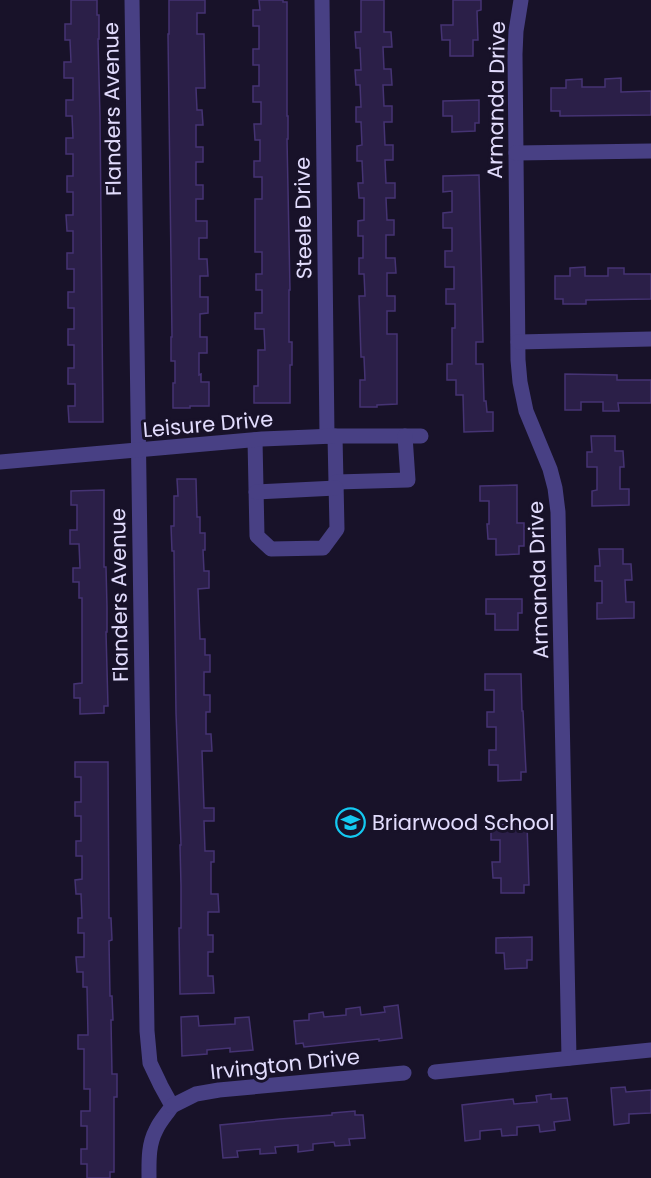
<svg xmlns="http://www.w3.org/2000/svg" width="651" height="1178" font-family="Poppins,sans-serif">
<rect width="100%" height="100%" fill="#181229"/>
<g fill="#2b1f48" stroke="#453373" stroke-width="1.5">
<path d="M71,0H97V15H99V39H98L100,116L103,422H69L68,406H75V384H68V368H74V345H68V329H74V308H68V292H74V269H67V253H73V231H67L66,215H73V192H67V176H73V154H66V138H73L72,116H66V100H73V78H64V62H71L70,40H65V24H71Z"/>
<path d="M169,0H205V13H197V34H204L205,88H196L197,110H202L203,125H196V147H203V162H196V185H203V199H196V221H207V238H199V259H207L208,276H200V297H208V313L200,314V337H207V353H199V375L201,374V382H209V406H190V408H173V383H175V361H171V337H172L168,34H169Z"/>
<path d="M259,0H283V2H287V116H288V139H287L290,290H289V342H292V365H290V403H254V386H258V350H265L264,329H255V313H262V290H256V274H262V252H255V199H262V177H254V161H260V140H255L254,124H261V102H253V86H259V65H253V49H259V26H253V10H260Z"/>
<path d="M361,0H384V32H391L392,47H383L384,69H391L392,85H383L384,106H392V122H384L385,145H393V160H385L386,183H395V198H386L387,220H394V235H386V258H395L396,273H387V296H395V311H387V334H397V404L377,405V407H360V380H365L364,357H361L359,296H365L364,274H359V258H363V236H358V221L364,220V198H359L358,183H363L362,161H357V146L362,145L361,122H356V107H361L360,85H356L355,70H361L360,48H356L355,32H361Z"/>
<path d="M453,0H481V10L477,11L478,40H473V56H450V40H442L441,25H453Z"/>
<path d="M621,78V92L651,91V115L560,116V111H551V88H566V80L582,79V87H605V79Z"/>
<path d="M479,100V123H475V131L452,132V116H443V101Z"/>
<path d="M479,175L483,342H476V364H483L484,401H486L487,412H493V431L464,432L463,395H456V380H447V364H452V328H455V304H446V289H454V267H445V251H452V228H443V213L452,212V191L443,192V176Z"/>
<path d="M585,267V276H608V268H624V274H651V299L586,300V304H563V299H555V276H570V268Z"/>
<path d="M565,374L617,375V380H651V403H618L619,411H603V402H581V410H565Z"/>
<path d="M591,436H615V451H623L624,467H620V489H629V505L592,506V491L597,490V467H587V452H592Z"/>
<path d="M177,479H196L197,517H200V533H205V550H203L204,571H209V588L198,589L200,639H205V655H210V672H204V695H210V712H206V734H211L212,751H202L204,808H214V821H204L205,851H214V862H211V894H218L219,912H208V935H213V952H208V976H213L214,993L180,994L179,928H181V886L180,845H181L176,713L174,551H172L171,526H174V496H178Z"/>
<path d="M517,485V523H524V546H519V554L496,555V539H488L487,524H489V501H480V486Z"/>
<path d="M104,490V567H106L107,607V632H106L108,706H104V713L80,714V698H74V684L82,683V598H79V582H73V568H80L79,544H70V530H77V505H71V491Z"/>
<path d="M599,549H623V564H631L632,580H625L626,602H634V618L597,619V603H602V581H595V566H600Z"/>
<path d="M486,599H522V613H518V630H495V614H486Z"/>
<path d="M485,674H521L522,711H523L526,772H521V780L498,781V765H489V750H496V727H487V712H494V690H485Z"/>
<path d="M75,762H108L109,918H111L112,940L109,941L110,996H112L113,1020H111L112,1074H117V1097H114V1172H110V1178H87V1164H81V1149H87V1126H81V1111H90V1089H84V1049H78V1035H88L87,987H83V972H77L76,957H84V933H78V918H82L81,894H76L75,880L82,879V856H76V841H81V816H75V802H81V777H75Z"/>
<path d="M527,824L529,885H524V893H501V878H493L492,862H500V840H491V825Z"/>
<path d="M532,937V960H527V968L505,969L504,953H496V938Z"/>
<path d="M398,1005L402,1038L379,1041V1039L304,1047L303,1043L296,1044L294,1021L309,1020V1014L323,1012L324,1017L346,1015V1009L360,1007L361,1015L385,1012L384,1007Z"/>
<path d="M198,1016L199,1026L235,1024V1018L249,1017L253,1050L230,1052V1048L207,1050V1054L182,1056L181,1017Z"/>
<path d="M625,1087L626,1092L651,1090V1113L629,1114V1123L614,1125L611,1088Z"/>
<path d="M551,1094V1099L567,1098L570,1120L554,1122L555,1130L540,1132L539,1125L517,1127V1135L502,1136L501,1129L480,1131V1139L465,1141L462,1105L513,1099L514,1104L537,1102L536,1096Z"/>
<path d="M355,1111V1115H363L365,1138L349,1139L350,1145L335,1146L334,1142L313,1144V1150L298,1152V1145L275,1147L276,1153L260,1154V1149L237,1151L238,1157L223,1158L220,1125L280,1119L332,1115V1113Z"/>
</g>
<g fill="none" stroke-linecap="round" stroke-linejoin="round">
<g stroke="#484084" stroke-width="15">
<path d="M132,0L147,1031L150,1063L161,1086L172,1106C167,1114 160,1121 156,1130C148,1145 149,1162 149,1178"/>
<path d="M322,0L327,436"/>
<path d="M521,0L516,31L515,54L518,360L520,382L526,411L550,469L555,488L558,512L569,1058"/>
<path d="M516,153L651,151"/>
<path d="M518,342L651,339"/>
<path d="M255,440L257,536L271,549L323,548L337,529L335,436"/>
<path d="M0,462L262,439L335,436H421"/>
<path d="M336,482L408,480L405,436"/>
<path d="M256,492L336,488"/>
<path d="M435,1072L651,1050"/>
<path d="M172,1106L196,1094L219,1090L404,1073"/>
</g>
</g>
<defs>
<symbol id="school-ring" viewBox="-11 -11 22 22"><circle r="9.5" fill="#181229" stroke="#14c9f1" stroke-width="1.5"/><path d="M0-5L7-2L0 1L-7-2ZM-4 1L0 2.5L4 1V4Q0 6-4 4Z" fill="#14c9f1"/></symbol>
</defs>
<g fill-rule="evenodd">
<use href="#school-ring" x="334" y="806" width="33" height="33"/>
</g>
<g text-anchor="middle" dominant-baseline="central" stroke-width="6" stroke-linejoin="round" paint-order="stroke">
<g font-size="21" fill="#e2dcfd" stroke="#181229">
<text transform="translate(496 100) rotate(-89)">Armanda Drive</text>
<text transform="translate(112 109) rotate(-91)">Flanders Avenue</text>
<text transform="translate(303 218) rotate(-91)">Steele Drive</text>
<text transform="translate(208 424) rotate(-5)">Leisure Drive</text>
<text transform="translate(538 580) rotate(-92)">Armanda Drive</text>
<text transform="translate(119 595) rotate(-91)">Flanders Avenue</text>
<text transform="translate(285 1064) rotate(-6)">Irvington Drive</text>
</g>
<g font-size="21" fill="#e2dcfd" stroke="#181229" text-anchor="start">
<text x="372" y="822">Briarwood School</text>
</g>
</g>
</svg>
